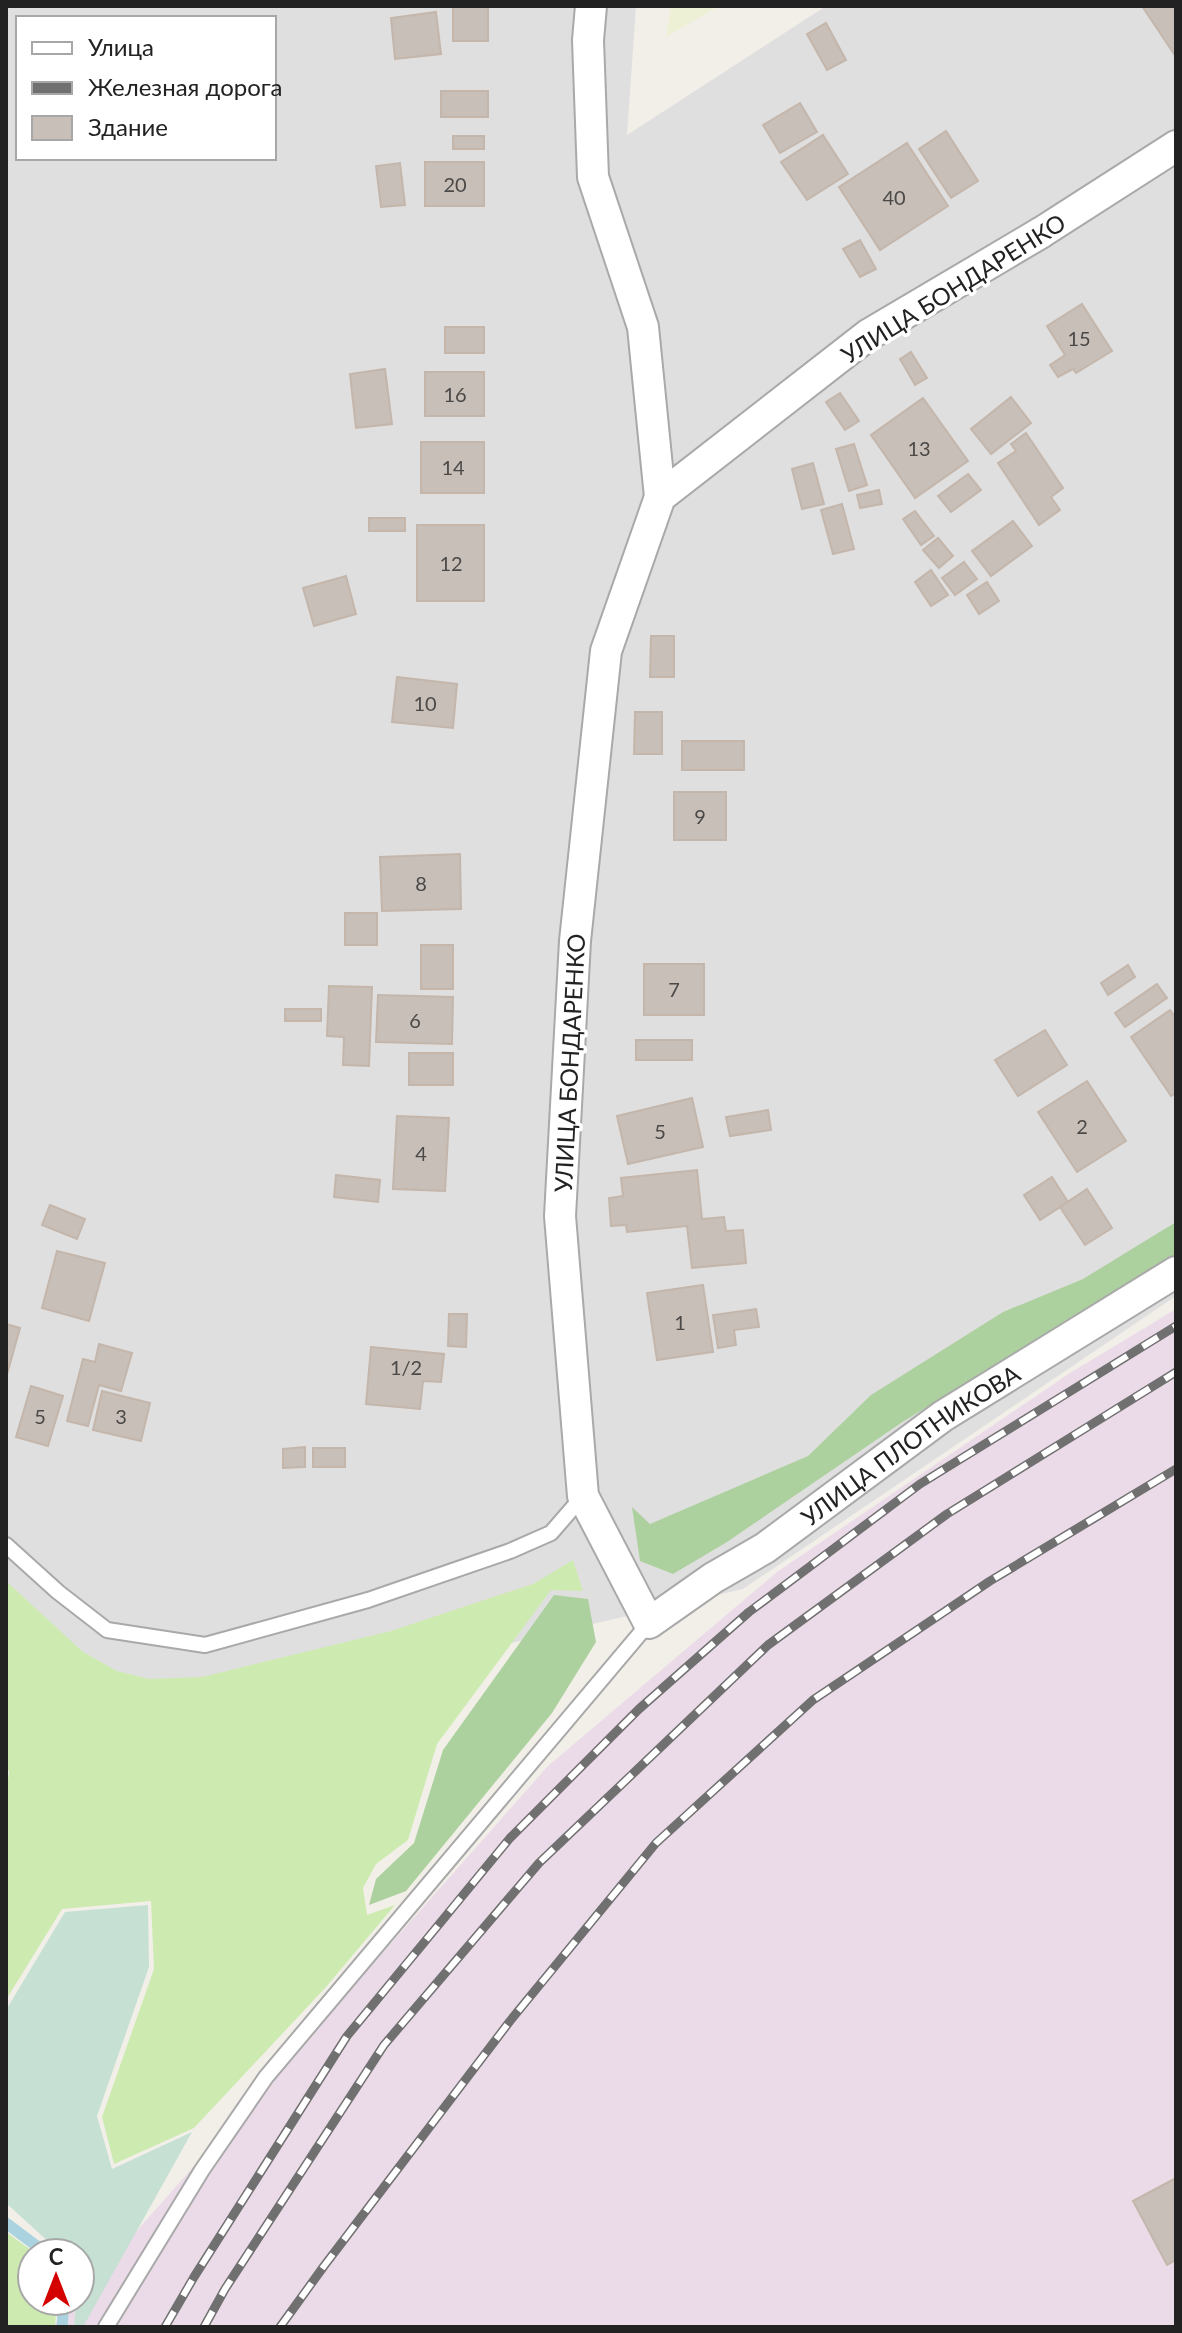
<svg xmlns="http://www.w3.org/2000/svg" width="1182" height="2333" font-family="Lato,sans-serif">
<rect width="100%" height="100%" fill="#f2efe9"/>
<path fill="#e0dfdf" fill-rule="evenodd" d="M6,6H636L627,135L826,6H1176V1296L743,1589L6,1761ZM18,18H274V158H18Z"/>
<path fill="#ebdbe8" d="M1176,1309V2327H52L75,2301H80V2295L548,1766L777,1572L1070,1373Z"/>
<path fill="#eef0d5" d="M671,6H719L666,37Z"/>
<g fill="#cdebb0">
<path d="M573,1560L583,1591L551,1590L437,1744L408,1840L376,1864L363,1888L367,1915L395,1905L326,1987L194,2128L114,2164L102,2117L154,1969L151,1901L62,1909L6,2000V1793L9,1772L6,1765V1581L83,1652L117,1671L149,1679L202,1677L391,1631L533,1584Z"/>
<path d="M6,2232L35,2253H32V2301H57L55,2327H6Z"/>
</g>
<g fill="#add19e">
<path d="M1176,1222V1255L904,1421L727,1542L673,1574L640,1561L632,1507L650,1524L808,1456L871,1395L1003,1312L1083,1279Z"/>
<path d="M554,1595L588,1599L596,1642L552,1713L406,1891L369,1905L376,1879L414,1843L443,1750Z"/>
</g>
<path fill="#c6e0d4" d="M148,1905L149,1967L97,2116L112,2169L192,2132L83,2327H74L76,2301H80V2253H56L52,2245L6,2203V2010L65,1912Z"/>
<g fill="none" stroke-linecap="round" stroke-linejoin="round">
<g stroke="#aad3df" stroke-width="11">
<path d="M6,2223L46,2253"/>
<path d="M62,2327L64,2301"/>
</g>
</g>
<g fill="#c7bfb8" stroke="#c4b6ab" stroke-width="2">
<rect x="453" y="6" width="35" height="35"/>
<path d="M1142,6H1176V57Z"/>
<path d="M436,12L441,54L395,59L391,18Z"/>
<path d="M826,23L846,60L827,70L807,34Z"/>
<rect x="441" y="91" width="47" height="26"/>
<path d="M800,103L817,132L780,153L763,125Z"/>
<path d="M946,131L978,181L951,198L919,149Z"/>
<path d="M823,135L848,174L807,200L781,162Z"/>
<rect x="453" y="136" width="31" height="13"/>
<path d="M907,143L948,206L880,250L839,187Z"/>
<rect x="425" y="162" width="59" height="44"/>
<path d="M400,163L405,205L381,207L376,166Z"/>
<path d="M860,240L876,269L860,277L843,249Z"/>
<path d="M1082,304L1112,351L1076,373L1073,369L1058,377L1050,365L1065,355L1047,326Z"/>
<rect x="445" y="327" width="39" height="26"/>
<path d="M911,352L927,378L915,385L900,359Z"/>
<path d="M385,369L392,424L356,428L350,374Z"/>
<rect x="425" y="372" width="59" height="44"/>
<path d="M840,393L859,421L845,430L826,402Z"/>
<path d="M1011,397L1031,423L991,454L971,429Z"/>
<path d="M923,398L968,461L915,498L871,435Z"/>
<path d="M1026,433L1063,488L1051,497L1060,510L1039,525L998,463L1016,451L1011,444Z"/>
<rect x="421" y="442" width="63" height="51"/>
<path d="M854,444L867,485L849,491L836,449Z"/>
<path d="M813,463L824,504L802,509L792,469Z"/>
<path d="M968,474L981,490L951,512L938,496Z"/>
<path d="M879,490L882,504L860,508L857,495Z"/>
<path d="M842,504L854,549L833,554L821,510Z"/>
<path d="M915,511L934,536L921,545L903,519Z"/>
<rect x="369" y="518" width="36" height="13"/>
<path d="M1013,521L1032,546L991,576L972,551Z"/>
<rect x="417" y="525" width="67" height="76"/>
<path d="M938,538L953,556L939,568L923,550Z"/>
<path d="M964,562L977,579L955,595L942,578Z"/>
<path d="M931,570L948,595L931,606L915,582Z"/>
<path d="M346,576L356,614L314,626L303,588Z"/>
<path d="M987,582L999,601L979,614L967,595Z"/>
<path d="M651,636H674V677H650Z"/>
<path d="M397,677L457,684L453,728L392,722Z"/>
<path d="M635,712H662V754H634Z"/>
<rect x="682" y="741" width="62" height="29"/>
<rect x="674" y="792" width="52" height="48"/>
<path d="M460,854L461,909L382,911L380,857Z"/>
<rect x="345" y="913" width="32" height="32"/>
<rect x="421" y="945" width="32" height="44"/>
<rect x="644" y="964" width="60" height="51"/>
<path d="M1128,965L1135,977L1108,995L1101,983Z"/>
<path d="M1157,984L1167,998L1125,1027L1115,1013Z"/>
<path d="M329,986L372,987L369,1066L343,1065L344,1037L327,1036Z"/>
<path d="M378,995L453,997L452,1044L376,1042Z"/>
<rect x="285" y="1009" width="36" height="12"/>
<path d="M1170,1010L1176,1018V1093L1171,1096L1131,1037Z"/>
<path d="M1045,1030L1067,1065L1018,1096L995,1060Z"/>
<rect x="636" y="1040" width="56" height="20"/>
<rect x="409" y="1053" width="44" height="32"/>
<path d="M1087,1081L1126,1141L1077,1172L1038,1112Z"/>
<path d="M692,1098L703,1147L628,1164L617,1116Z"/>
<path d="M768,1110L771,1130L730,1136L726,1117Z"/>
<path d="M397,1116L449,1118L445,1191L393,1189Z"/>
<path d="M697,1170L702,1219L724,1217L726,1231L743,1230L746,1263L692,1268L687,1226L627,1232L626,1225L611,1226L609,1198L623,1196L621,1178Z"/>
<path d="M336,1175L380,1180L378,1202L334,1197Z"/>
<path d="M1052,1177L1068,1202L1040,1220L1024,1195Z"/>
<path d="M1087,1189L1112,1228L1085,1245L1060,1207Z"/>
<path d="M50,1205L85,1219L77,1239L42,1225Z"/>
<path d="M57,1251L105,1263L89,1321L42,1308Z"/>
<path d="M703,1285L713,1352L657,1360L647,1293Z"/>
<path d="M756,1309L759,1327L734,1330L736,1345L718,1348L713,1315Z"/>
<path d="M449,1314H467L466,1347L448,1346Z"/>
<path d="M6,1324L20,1328L6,1378Z"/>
<path d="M99,1344L132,1353L121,1391L99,1385L88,1426L67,1421L83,1359L95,1362Z"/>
<path d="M371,1347L444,1354L441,1382L423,1381L420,1409L366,1404Z"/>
<path d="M31,1386L63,1396L48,1446L16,1437Z"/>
<path d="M102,1391L150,1403L141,1441L93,1430Z"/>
<path d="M305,1447V1467L283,1468V1449Z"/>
<rect x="313" y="1448" width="32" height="19"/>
<path d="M1176,2178V2260L1167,2265L1133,2201Z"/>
</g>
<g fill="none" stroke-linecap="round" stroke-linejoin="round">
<defs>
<g id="lane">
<path d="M6,1545L58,1592L107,1630L205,1645L368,1600L510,1551L551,1533L583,1496"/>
<path d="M106,2327L202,2170L266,2077L649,1623"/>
</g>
<g id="street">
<path d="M591,6L588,40L593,177L643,327L660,497"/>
<path id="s1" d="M1176,146L1042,232L868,335L660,497L606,651L575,941L560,1216L583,1496L649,1623L713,1578L765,1548L943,1416L1176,1272"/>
</g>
</defs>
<use href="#lane" stroke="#a9a9a9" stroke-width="18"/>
<use href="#street" stroke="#a9a9a9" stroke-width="34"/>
<use href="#lane" stroke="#fff" stroke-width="14"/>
<use href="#street" stroke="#fff" stroke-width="30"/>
<defs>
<g id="rail">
<path d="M165,2327L194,2277L347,2036L510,1838L639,1709L749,1612L920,1484L1176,1326"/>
<path d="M204,2327L225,2289L384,2045L539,1863L768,1645L947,1514L1176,1372"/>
<path d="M280,2327L324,2266L510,2021L656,1843L813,1700L990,1581L1176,1469"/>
</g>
</defs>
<use href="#rail" stroke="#707070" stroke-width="9"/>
<use href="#rail" stroke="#fff" stroke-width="6" stroke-dasharray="18" stroke-linecap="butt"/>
</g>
<g text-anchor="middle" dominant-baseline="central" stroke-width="7" stroke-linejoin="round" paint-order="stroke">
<g font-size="20" fill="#4b4948">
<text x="455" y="184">20</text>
<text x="894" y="197">40</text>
<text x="1079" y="338">15</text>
<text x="455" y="394">16</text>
<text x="919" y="448">13</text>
<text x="453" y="467">14</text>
<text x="451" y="563">12</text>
<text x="425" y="703">10</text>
<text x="700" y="816">9</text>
<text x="421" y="883">8</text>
<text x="674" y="989">7</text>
<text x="415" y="1020">6</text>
<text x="1082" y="1126">2</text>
<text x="660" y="1131">5</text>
<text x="421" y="1153">4</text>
<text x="680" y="1322">1</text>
<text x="406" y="1367">1/2</text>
<text x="40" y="1416">5</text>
<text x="121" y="1416">3</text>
</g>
<g font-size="24" fill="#222" stroke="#fff">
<text transform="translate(953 288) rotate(-32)">УЛИЦА БОНДАРЕНКО</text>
<text transform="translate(569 1063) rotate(-87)">УЛИЦА БОНДАРЕНКО</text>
<text stroke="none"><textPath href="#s1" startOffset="2096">УЛИЦА ПЛОТНИКОВА</textPath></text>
</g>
</g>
<rect width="1182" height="2333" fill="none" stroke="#222222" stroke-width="16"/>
<rect x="16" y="16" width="260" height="144" fill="#ffffff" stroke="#a7a7a7" stroke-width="2"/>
<rect x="32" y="42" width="40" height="12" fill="#ffffff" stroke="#a7a7a7" stroke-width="2"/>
<text x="88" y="56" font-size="24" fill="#222222">Улица</text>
<rect x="32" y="82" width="40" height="12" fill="#707070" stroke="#a7a7a7" stroke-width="2"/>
<text x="88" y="96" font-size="24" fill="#222222">Железная дорога</text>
<rect x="32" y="116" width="40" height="24" fill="#c7bfb8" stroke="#a7a7a7" stroke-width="2"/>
<text x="88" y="136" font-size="24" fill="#222222">Здание</text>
<g transform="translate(56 2277)"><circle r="38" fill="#ffffff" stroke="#a7a7a7" stroke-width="2"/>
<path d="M0-6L14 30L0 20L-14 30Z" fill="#d40000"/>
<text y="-12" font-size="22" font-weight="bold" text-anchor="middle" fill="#222222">С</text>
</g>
</svg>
